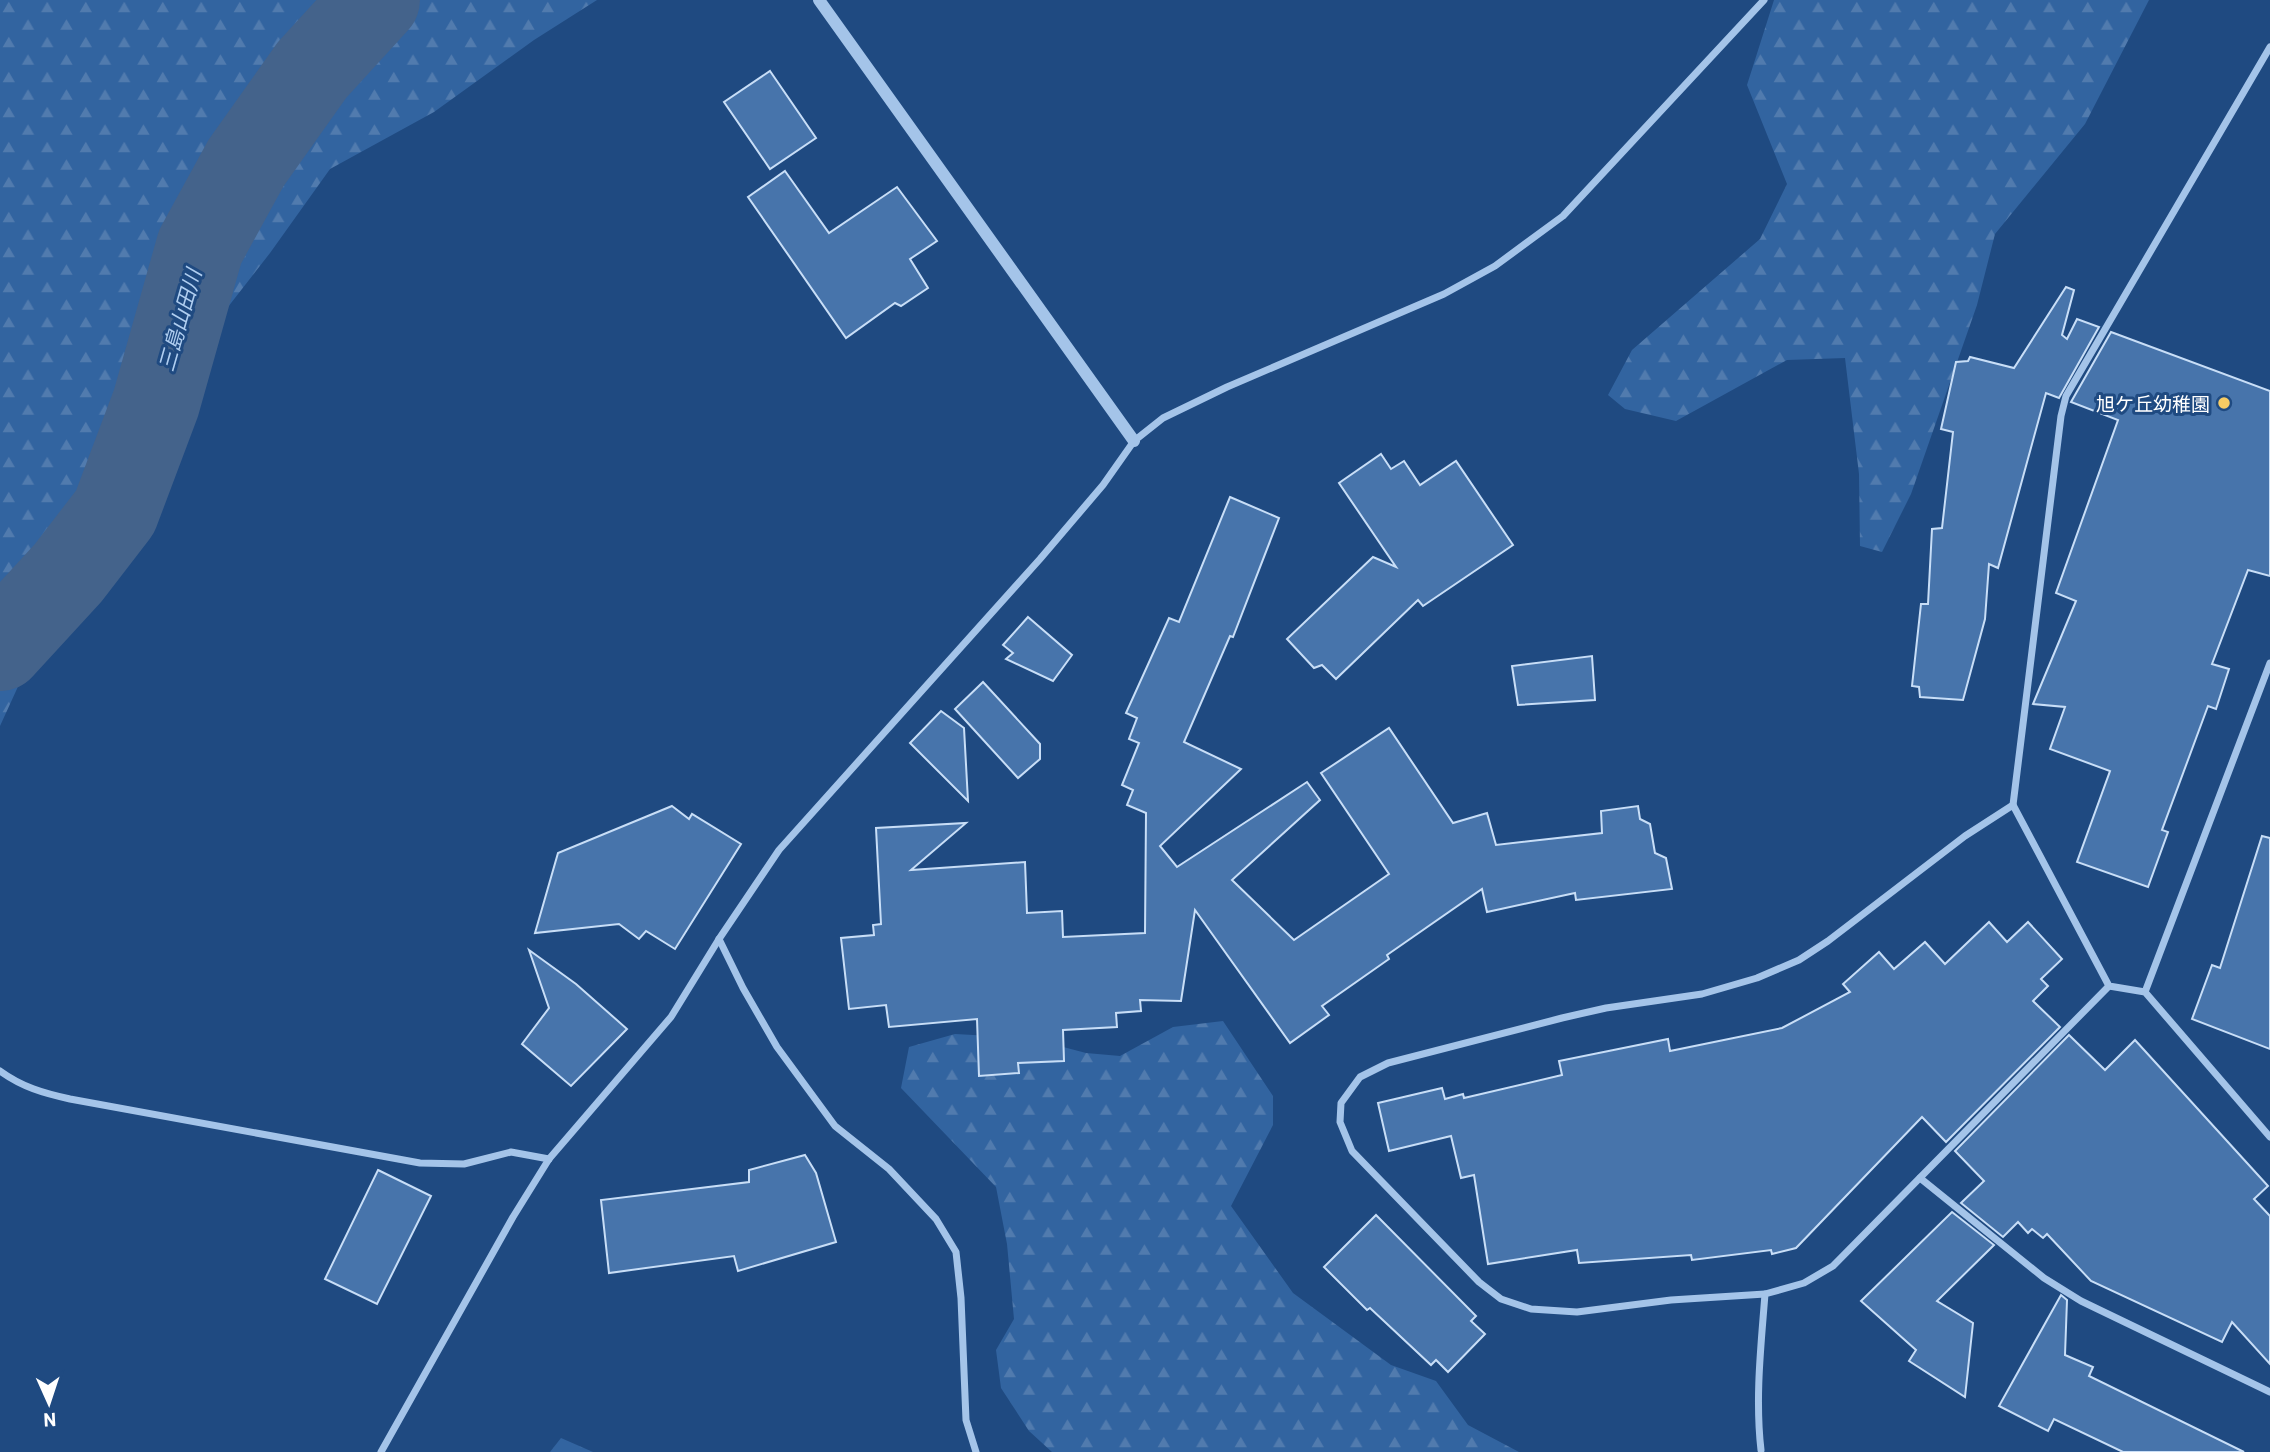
<svg xmlns="http://www.w3.org/2000/svg" width="2270" height="1452" font-family="Barlow,'Noto Sans JP',sans-serif">
<defs>
<pattern id="forest-firs" width="22" height="20" patternUnits="userSpaceOnUse" patternTransform="scale(1.75)"><rect width="22" height="20" fill="#3264a0"/><path d="M5 1l3.5 6h-7zM16 11l3.5 6h-7z" fill="#517bae"/></pattern>
</defs>
<rect width="100%" height="100%" fill="#1f4a81"/>
<g fill="url(#forest-firs)">
<path d="M0,0H597L534,40L434,112L330,169L270,253L203,339L178,432L21,680L0,726Z"/>
<path d="M1774,0H2149L2085,124L1995,234L1977,305L1911,494L1882,552L1860,546L1859,474L1845,358L1787,360L1676,421L1625,409L1608,395L1632,350L1760,239L1787,184L1747,85Z"/>
<path d="M1223,1021L1273,1096V1125L1231,1206L1293,1293L1391,1365L1436,1381L1468,1425L1519,1452H1052L1029,1431L1001,1388L996,1350L1014,1319L1007,1244L996,1187L901,1088L909,1047L955,1034L1029,1038L1086,1053L1120,1056L1173,1027Z"/>
<path d="M561,1438L593,1452H550Z"/>
</g>
<g fill="none" stroke-linecap="round" stroke-linejoin="round">
<path stroke="#44638b" stroke-width="88" d="M0,647L68,573L115,512L156,403L200,247L246,163L312,70L376,0"/>
</g>
<g fill="#4774ab" stroke="#c8def7" stroke-width="2">
<path d="M770,71L816,138L770,169L724,102Z"/>
<path d="M785,171L829,233L897,187L937,241L910,259L928,288L901,306L895,303L846,338L748,197Z"/>
<path d="M2066,287L2074,290L2062,335L2067,339L2077,319L2099,327L2059,398L2046,393L1998,568L1989,564L1985,619L1963,700L1920,697L1919,687L1912,686L1921,604H1928L1932,529L1942,528L1953,432L1941,429L1956,362L1968,361L1970,357L2014,368Z"/>
<path d="M2111,332L2270,391V576L2248,570L2212,664L2229,669L2216,709L2208,706L2162,830L2168,832L2148,887L2077,862L2110,771L2050,749L2065,707L2033,704L2076,601L2056,593L2118,420L2071,402Z"/>
<path d="M1381,454L1391,469L1404,461L1420,485L1456,461L1513,545L1423,606L1418,600L1336,679L1322,665L1314,668L1287,639L1373,557L1396,567L1339,483Z"/>
<path d="M1230,497L1279,518L1233,637L1230,636L1184,742L1241,769L1160,846L1177,867L1307,782L1320,800L1232,880L1294,940L1389,874L1321,773L1389,728L1453,823L1487,813L1496,845L1602,833L1601,811L1638,806L1640,819L1650,824L1655,853L1666,858L1672,889L1576,900L1575,893L1487,912L1482,889L1387,955L1389,959L1322,1006L1329,1015L1290,1043L1195,910L1181,1001L1140,1000L1141,1011L1116,1013L1117,1027L1063,1030L1064,1061L1018,1063L1019,1073L979,1076L977,1019L889,1027L886,1005L849,1009L841,938L874,935L873,925L881,924L876,828L966,823L911,870L1025,862L1027,913L1062,911L1063,937L1145,933L1146,813L1127,805L1133,790L1122,785L1139,743L1129,739L1137,718L1126,713L1169,618L1179,622Z"/>
<path d="M1028,617L1072,655L1053,681L1006,659L1013,653L1003,645Z"/>
<path d="M1592,656L1595,700L1518,705L1512,666Z"/>
<path d="M983,682L1040,744V759L1018,778L955,709Z"/>
<path d="M941,711L964,728L968,801L910,743Z"/>
<path d="M672,806L689,819L692,814L741,844L675,949L646,931L639,939L619,924L535,933L558,853Z"/>
<path d="M2262,836L2270,838V1049L2192,1019L2212,965L2220,968Z"/>
<path d="M1989,922L2007,942L2028,922L2062,959L2041,979L2048,986L2033,1001L2060,1027L1946,1142L1922,1117L1796,1248L1772,1254L1771,1250L1692,1260L1691,1255L1579,1263L1577,1250L1488,1264L1474,1175L1461,1178L1451,1136L1389,1151L1378,1103L1442,1088L1445,1099L1463,1094L1464,1098L1562,1075L1559,1061L1668,1039L1670,1051L1782,1028L1850,992L1843,984L1879,952L1894,969L1925,942L1945,964Z"/>
<path d="M529,950L576,984L627,1029L571,1086L522,1044L549,1008Z"/>
<path d="M2069,1035L2105,1070L2135,1040L2268,1186L2254,1199L2270,1216V1364L2232,1322L2222,1342L2091,1281L2047,1234L2043,1238L2032,1229L2028,1233L2018,1222L2003,1237L1961,1203L1984,1181L1955,1151Z"/>
<path d="M805,1155L816,1173L836,1242L738,1271L734,1256L609,1273L601,1200L749,1182V1170Z"/>
<path d="M378,1170L431,1196L377,1304L325,1279Z"/>
<path d="M1952,1212L1994,1245L1937,1301L1973,1323L1965,1397L1909,1361L1916,1350L1861,1301Z"/>
<path d="M1376,1215L1476,1316L1471,1321L1485,1334L1448,1372L1436,1360L1431,1365L1370,1308L1367,1310L1324,1267Z"/>
<path d="M2061,1295L2067,1300L2065,1355L2093,1367L2089,1376L2244,1452H2123L2054,1419L2048,1431L1999,1406Z"/>
</g>
<g fill="none" stroke-linecap="round" stroke-linejoin="round">
<g stroke="#a4c4e9" stroke-width="7">
<path d="M2013,805L2061,416L2066,396L2270,47"/>
<path d="M719,939L743,988L777,1047L835,1126L889,1169L936,1219L956,1252L961,1298L966,1420L976,1452"/>
<path d="M2145,992L2270,663"/>
<path d="M0,1071C22,1087 43,1093 70,1099L420,1163L464,1164L511,1152L549,1159"/>
<path d="M1920,1178L2044,1278L2081,1301L2270,1392"/>
<path d="M1765,1294L1671,1300L1577,1312L1531,1309L1501,1299L1479,1282L1352,1151L1340,1122L1341,1103L1360,1077L1388,1063L1562,1018L1606,1008L1702,994L1757,978L1799,960L1828,941L1965,836L2013,805L2109,986L2145,992L2270,1137"/>
<path d="M1761,1450C1755,1398 1761,1346 1765,1294L1804,1283L1833,1266L2109,986"/>
<path d="M381,1452L513,1217L549,1159L671,1017L719,939L779,850L1040,559L1103,485L1134,441L1163,418L1227,387L1444,294L1495,266L1563,216L1764,0"/>
</g>
<path stroke="#a4c4e9" stroke-width="12" d="M819,0L1134,441"/>
</g>
<circle fill="#f7cc64" stroke="#1f4a81" stroke-width="2.5" cx="2224" cy="403" r="7"/>
<g text-anchor="middle" dominant-baseline="central" stroke-width="6" stroke-linejoin="round" paint-order="stroke">
<g font-size="19" fill="#fff" stroke="#1f4a81" text-anchor="end">
<text x="2210" y="403">旭ケ丘幼稚園</text>
</g>
<g font-size="21" font-style="italic" fill="#b0cef0" stroke="#1f4a81">
<text transform="translate(179 320) rotate(-74)">三島山田川</text>
</g>
</g>
<g transform="translate(49 1403) rotate(177)" stroke="#1f4a81" stroke-width="5" paint-order="stroke">
<path d="M0-5L12 26L0 18L-12 26Z" fill="#ffffff"/>
<text y="-10" font-size="19" font-weight="bold" text-anchor="middle" fill="#ffffff">N</text>
</g>
</svg>
